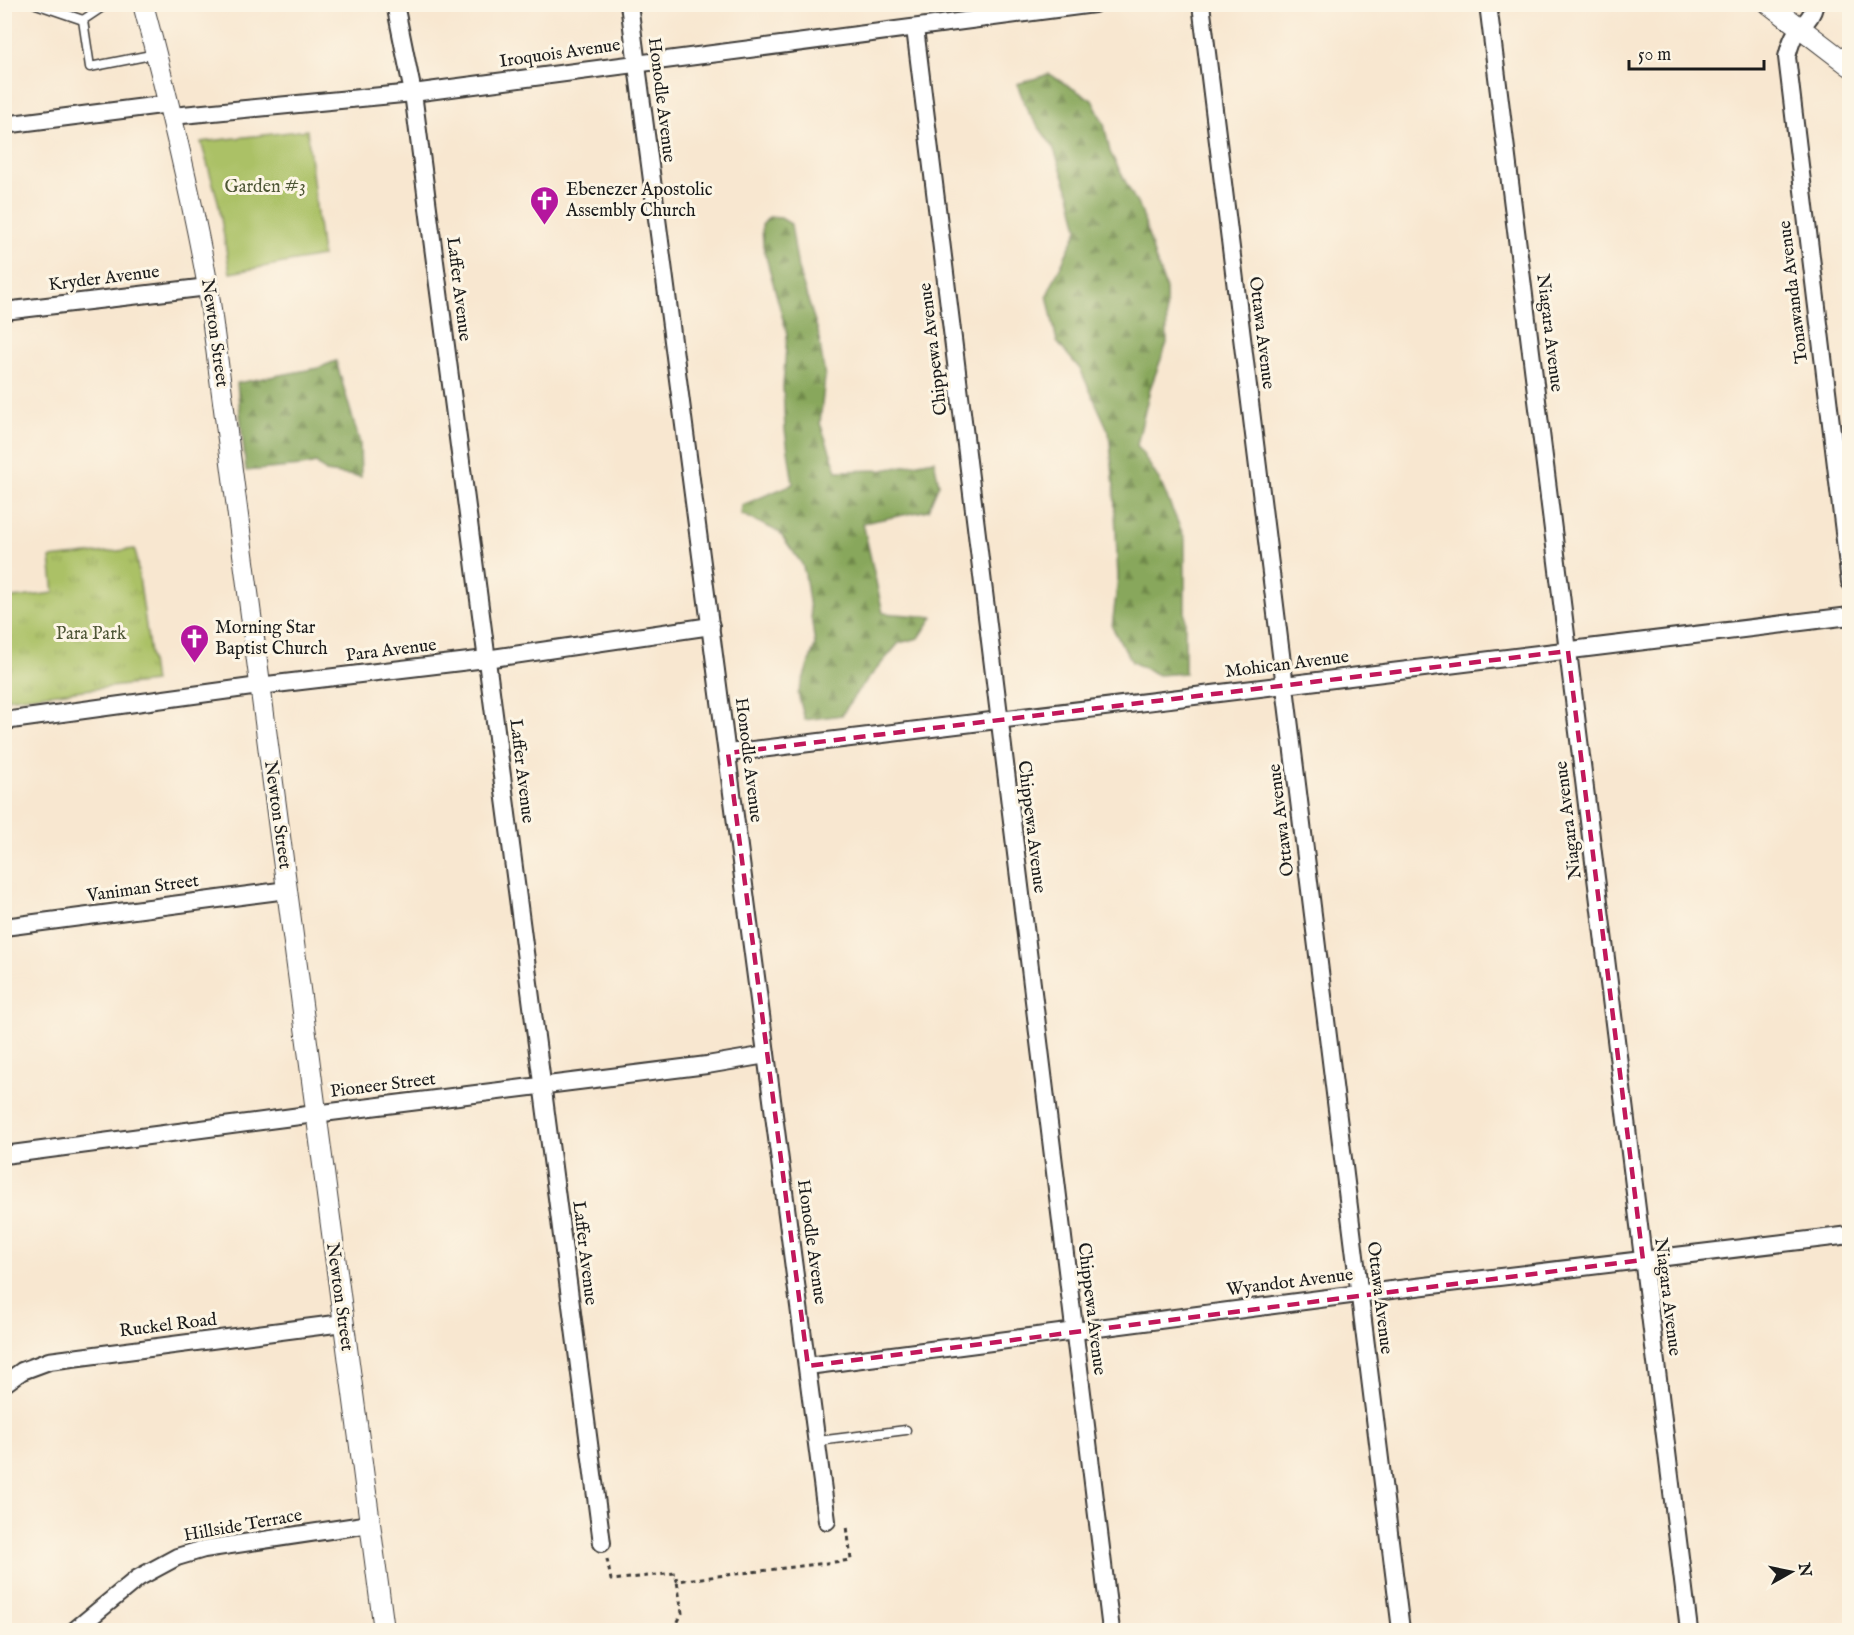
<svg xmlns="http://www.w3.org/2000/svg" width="1854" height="1635" font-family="'IM FELL English',serif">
<defs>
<pattern id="forest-firs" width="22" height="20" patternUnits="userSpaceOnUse" patternTransform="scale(1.5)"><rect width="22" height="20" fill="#88a75b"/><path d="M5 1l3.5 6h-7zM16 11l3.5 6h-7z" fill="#6e874a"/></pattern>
<pattern id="park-tufts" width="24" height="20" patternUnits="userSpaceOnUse" patternTransform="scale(1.5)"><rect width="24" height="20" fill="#abc166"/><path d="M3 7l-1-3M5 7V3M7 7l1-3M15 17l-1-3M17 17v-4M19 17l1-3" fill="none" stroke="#93a558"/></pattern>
</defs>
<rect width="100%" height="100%" fill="#fcf5e5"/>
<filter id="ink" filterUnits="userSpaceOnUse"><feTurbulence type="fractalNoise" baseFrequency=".0167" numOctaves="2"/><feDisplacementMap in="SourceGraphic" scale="12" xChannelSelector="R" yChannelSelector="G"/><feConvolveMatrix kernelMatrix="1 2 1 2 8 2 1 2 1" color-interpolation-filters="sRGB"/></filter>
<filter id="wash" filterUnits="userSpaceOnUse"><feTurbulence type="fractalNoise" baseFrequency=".008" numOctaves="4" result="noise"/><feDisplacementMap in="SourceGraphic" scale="24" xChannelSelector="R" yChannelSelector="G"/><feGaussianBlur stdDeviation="1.35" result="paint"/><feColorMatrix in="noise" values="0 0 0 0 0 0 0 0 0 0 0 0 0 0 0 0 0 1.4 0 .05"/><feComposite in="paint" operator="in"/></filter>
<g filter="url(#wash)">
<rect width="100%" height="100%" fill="#f8e7d0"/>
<path fill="#abc166" stroke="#646e41" stroke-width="1.5" d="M307,130L322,256L230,273L218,201L201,142Z"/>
<g fill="url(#forest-firs)" stroke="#52623c" stroke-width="1.5">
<path d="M1049,74L1092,100L1104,124L1110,152L1142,213L1155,258L1166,289L1167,343L1150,389L1137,445L1160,481L1185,539V673L1158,675L1132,662L1112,627L1118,578L1114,488L1109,432L1080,369L1057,342L1047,295L1078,229L1070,194L1053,147L1028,112L1017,84Z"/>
<path d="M769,217L781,218L791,224L798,269L818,331L825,377L820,423L837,471L883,470L934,460L939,484L928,510L863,523L883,613L933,617L919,638L899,643L857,692L842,715L805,720L798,694L815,645L805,574L802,564L779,532L741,514L742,505L793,484L785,430L783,387L787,334L763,246L762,225Z"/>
<path d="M336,361L360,443L361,477L326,472L316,463L302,466L246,471L237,383L318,368Z"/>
</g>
<path fill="url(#park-tufts)" stroke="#646e41" stroke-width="1.5" d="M135,549L154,682L5,699V599L54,593L50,558Z"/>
</g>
<g filter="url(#ink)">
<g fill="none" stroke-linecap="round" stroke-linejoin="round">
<defs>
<g id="service">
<path d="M36,4L83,20"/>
<path d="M107,4L83,20L90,67L156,54"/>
<path d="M818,1441L906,1430"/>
</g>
<g id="minor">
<path d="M395,4L413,93L602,1543"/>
<path d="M629,4L827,1521"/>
<path d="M1201,4L1401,1630"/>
<path d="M1488,4L1689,1630"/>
<path d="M1815,4C1811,20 1804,22 1796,33C1791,40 1789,49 1787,57L1850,582"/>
<path d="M915,28L1111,1630"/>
<path d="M172,116L413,93L1094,4"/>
<path d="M4,125L169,104"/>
<path d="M4,311L208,287"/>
<path d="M4,721L259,686L486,659L711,626"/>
<path d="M728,753L1850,616"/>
<path d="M4,927L287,890"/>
<path d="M4,1155L315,1114L707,1065L766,1055"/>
<path d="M808,1366L1358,1294L1850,1235"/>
<path d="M4,1384L22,1371L49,1361L343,1323"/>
<path d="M75,1630L138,1578L177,1557L204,1549L370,1524"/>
</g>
<g id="tertiary">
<path d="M143,4C168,98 191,192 208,287L384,1630"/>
<path d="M1769,4L1850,66"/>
</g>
</defs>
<use href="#service" stroke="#3d3a37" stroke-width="11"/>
<use href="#minor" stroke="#3d3a37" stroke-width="20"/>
<use href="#tertiary" stroke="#3d3a37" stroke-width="22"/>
<g stroke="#3d3a37" stroke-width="3" stroke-dasharray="4.5 4.5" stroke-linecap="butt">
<path d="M607,1559L611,1580L675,1573L677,1581L851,1560L847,1526"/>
<path d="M674,1630L682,1613L677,1581"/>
</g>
<use href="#service" stroke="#fff" stroke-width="8"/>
<use href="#minor" stroke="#fff" stroke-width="16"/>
<use href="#tertiary" stroke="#fff" stroke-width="20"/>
</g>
</g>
<path fill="none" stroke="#c2185b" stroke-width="4.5" stroke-dasharray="12 8" stroke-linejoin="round" d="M1568,651L1643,1260L808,1366L728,753Z"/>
<defs>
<symbol id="church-pin" viewBox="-11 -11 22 30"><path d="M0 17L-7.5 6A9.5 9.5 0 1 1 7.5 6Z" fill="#b5179e" stroke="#fcf5e5"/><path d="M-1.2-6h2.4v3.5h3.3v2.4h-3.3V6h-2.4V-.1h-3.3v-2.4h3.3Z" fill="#fff"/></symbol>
</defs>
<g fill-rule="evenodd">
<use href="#church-pin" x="528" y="184" width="33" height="45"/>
<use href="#church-pin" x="178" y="622" width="33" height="45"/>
</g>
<g text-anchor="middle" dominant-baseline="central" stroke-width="6" stroke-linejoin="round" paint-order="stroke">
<g font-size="18" fill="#1c1c1c" stroke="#fcf5e5">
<text transform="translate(560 54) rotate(-8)">Iroquois Avenue</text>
<text transform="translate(661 100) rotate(83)">Honodle Avenue</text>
<text transform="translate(104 279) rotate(-7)">Kryder Avenue</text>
<text transform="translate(458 289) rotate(83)">Laffer Avenue</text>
<text transform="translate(1794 292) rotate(-97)">Tonawanda Avenue</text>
<text transform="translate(214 333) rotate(82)">Newton Street</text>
<text transform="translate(1261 333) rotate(83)">Ottawa Avenue</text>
<text transform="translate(1549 333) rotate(83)">Niagara Avenue</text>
<text transform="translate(934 349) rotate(-97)">Chippewa Avenue</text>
<text transform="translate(391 651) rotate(-7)">Para Avenue</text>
<text transform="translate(1287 665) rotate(-7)">Mohican Avenue</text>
<text transform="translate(748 760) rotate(83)">Honodle Avenue</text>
<text transform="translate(521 771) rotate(83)">Laffer Avenue</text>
<text transform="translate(277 815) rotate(82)">Newton Street</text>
<text transform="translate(1282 820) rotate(-97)">Ottawa Avenue</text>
<text transform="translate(1569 820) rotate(-97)">Niagara Avenue</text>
<text transform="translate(1031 827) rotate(83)">Chippewa Avenue</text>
<text transform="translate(143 889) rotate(-8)">Vaniman Street</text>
<text transform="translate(383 1086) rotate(-7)">Pioneer Street</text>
<text transform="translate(811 1242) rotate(82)">Honodle Avenue</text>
<text transform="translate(584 1253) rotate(83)">Laffer Avenue</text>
<text transform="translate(1290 1283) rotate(-7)">Wyandot Avenue</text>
<text transform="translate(339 1297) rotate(82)">Newton Street</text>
<text transform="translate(1667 1297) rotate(83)">Niagara Avenue</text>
<text transform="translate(1379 1298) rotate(83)">Ottawa Avenue</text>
<text transform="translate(1091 1309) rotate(83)">Chippewa Avenue</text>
<text transform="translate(168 1326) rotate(-7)">Ruckel Road</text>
<text transform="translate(243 1526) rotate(-10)">Hillside Terrace</text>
</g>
<g font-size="18" fill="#4e5636" stroke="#fcf5e5">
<text x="265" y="187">Garden #3</text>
<text x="91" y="634">Para Park</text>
</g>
<g font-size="18" fill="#1c1c1c" stroke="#fcf5e5" text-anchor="start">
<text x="566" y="190">Ebenezer Apostolic<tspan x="566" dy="21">Assembly Church</tspan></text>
<text x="215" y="628">Morning Star<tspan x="215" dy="21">Baptist Church</tspan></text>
</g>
</g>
<rect width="1854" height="1635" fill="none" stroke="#fcf5e5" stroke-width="24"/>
<g transform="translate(1791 1572) rotate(81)" stroke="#fcf5e5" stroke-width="4.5" paint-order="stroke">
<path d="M0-4.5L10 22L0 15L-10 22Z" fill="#1c1c1c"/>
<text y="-9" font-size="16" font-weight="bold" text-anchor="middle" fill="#1c1c1c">N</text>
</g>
<path d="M1629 60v9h135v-9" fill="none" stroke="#1c1c1c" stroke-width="3"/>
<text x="1638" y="60" font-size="18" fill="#1c1c1c" stroke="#fcf5e5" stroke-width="4.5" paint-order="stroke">50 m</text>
</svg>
